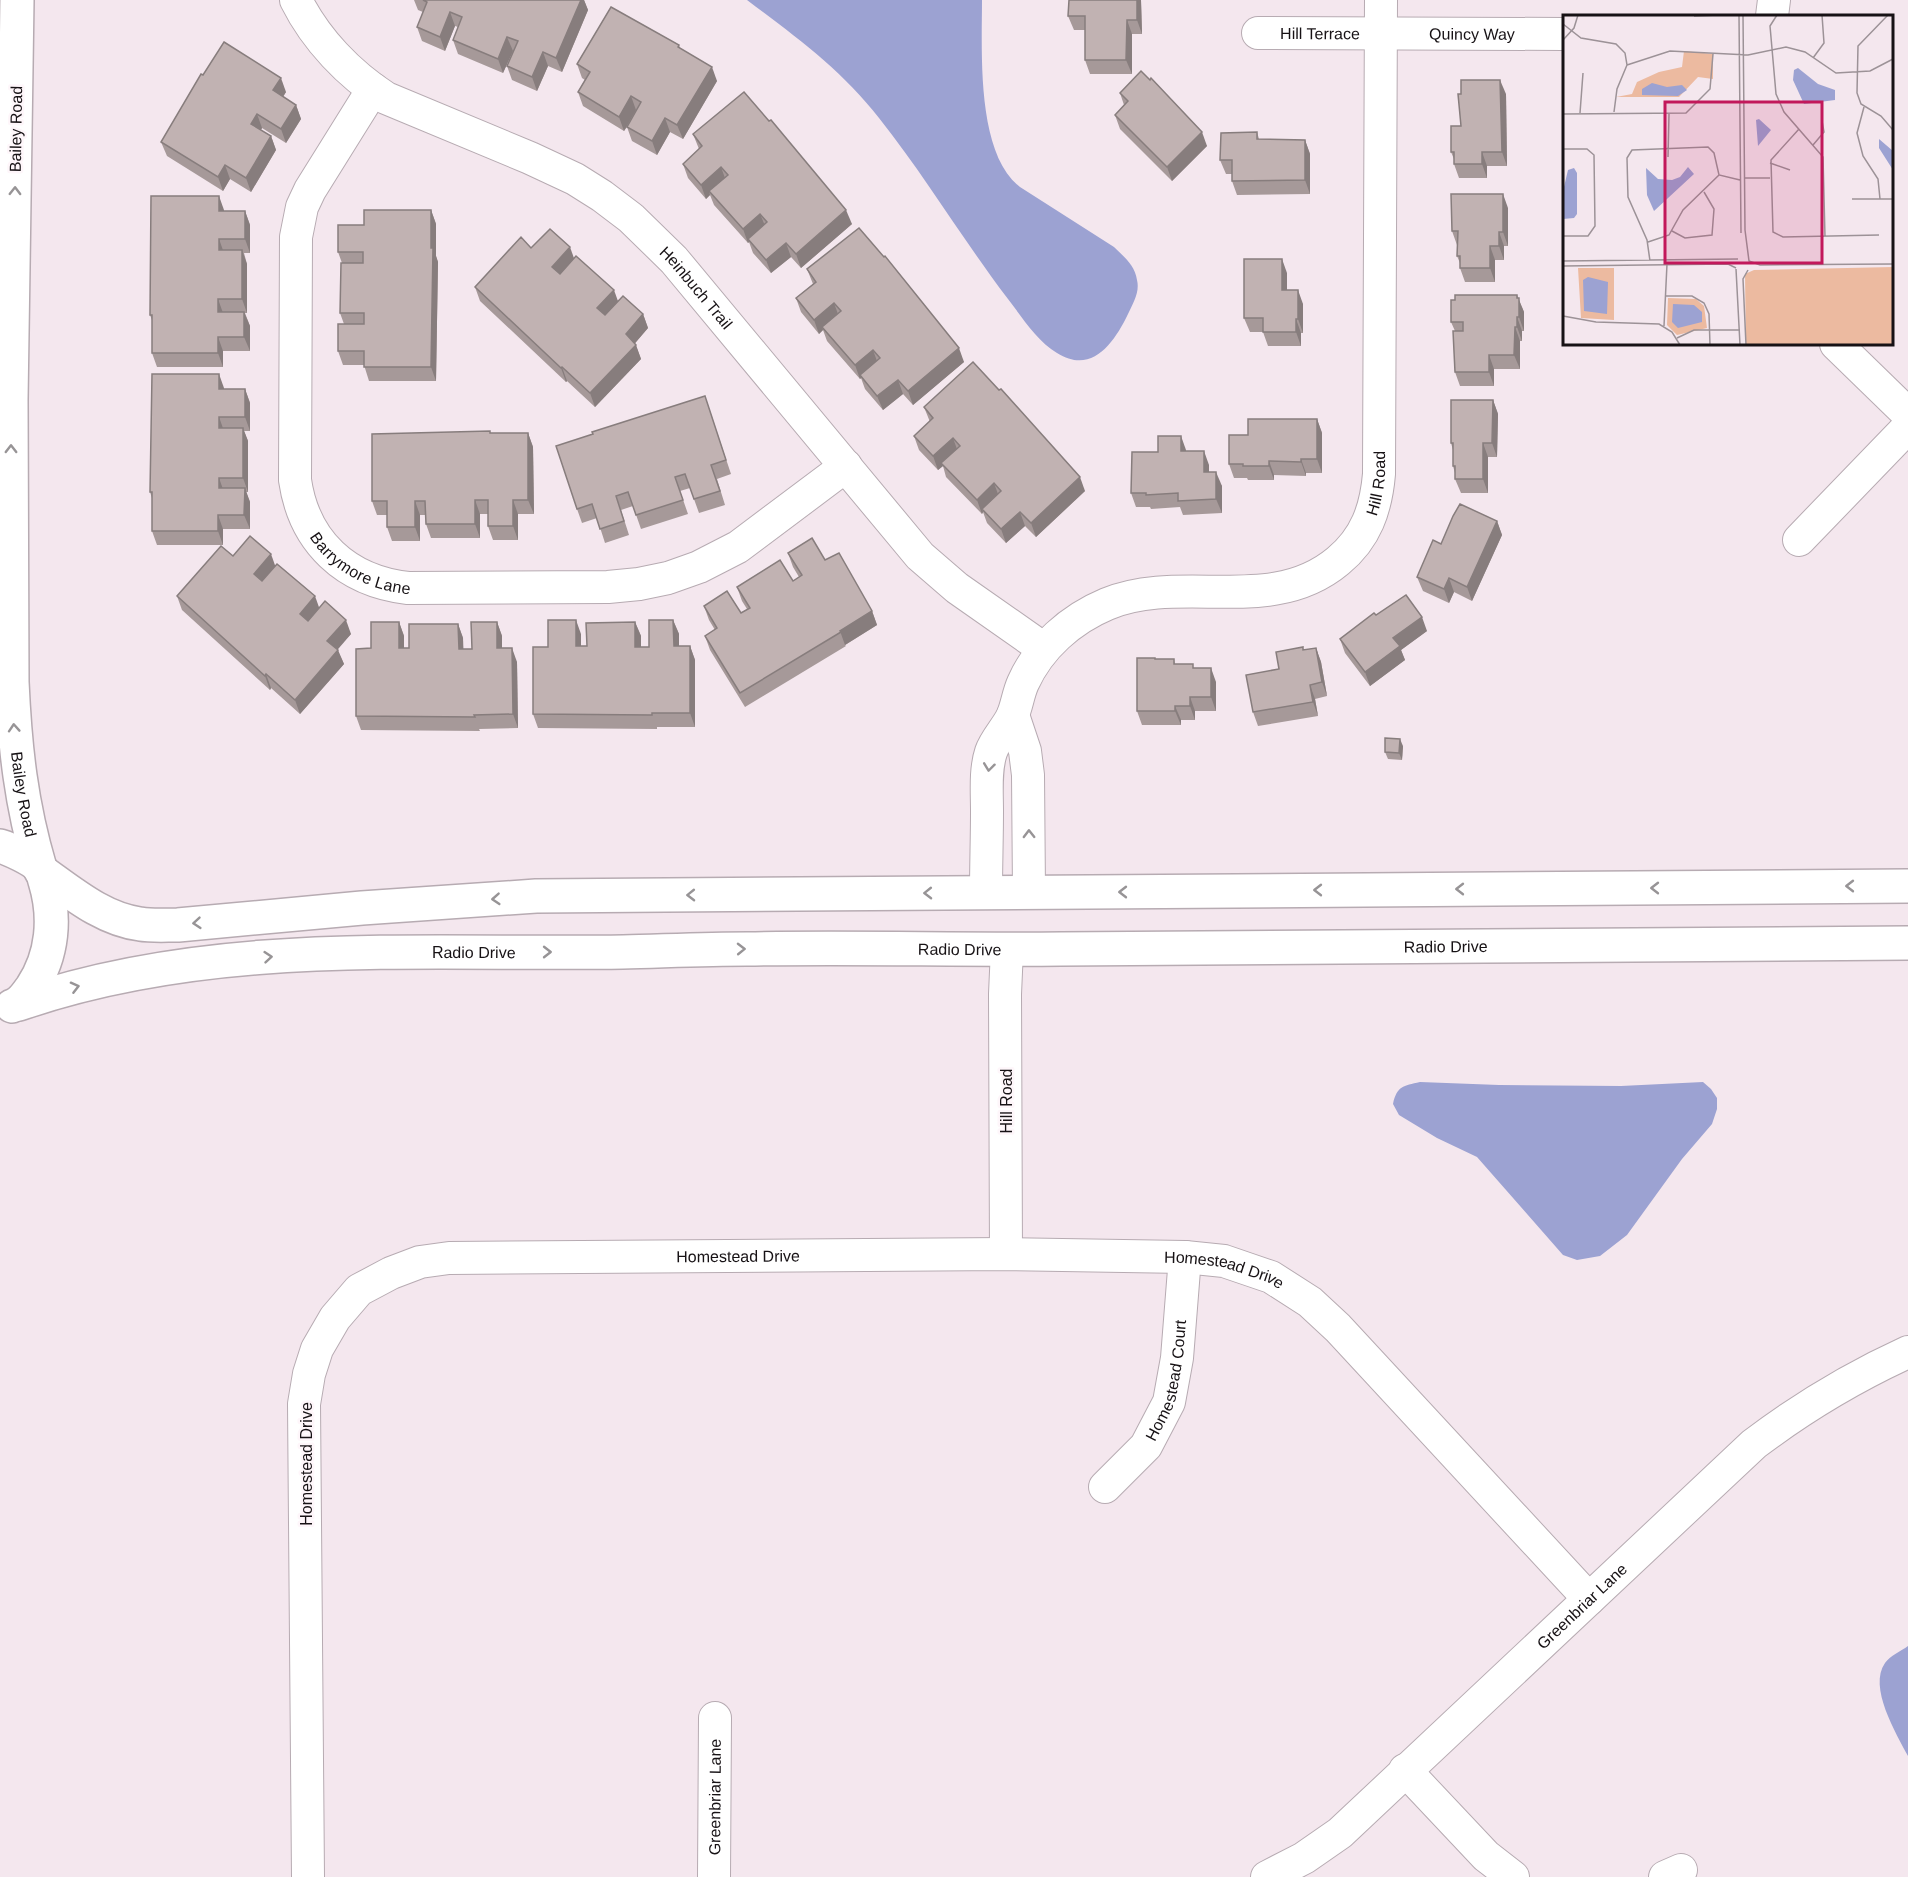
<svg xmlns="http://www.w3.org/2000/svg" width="1908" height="1877" font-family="Arial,sans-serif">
<rect width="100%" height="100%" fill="#f4e7ee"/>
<g fill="#9ca2d2">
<path d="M747,0H982C982,51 976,153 1020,187L1114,247C1124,257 1135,265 1137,280C1140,292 1133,303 1128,314C1114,343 1092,375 1057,353C1037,341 1022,317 1008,299C963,240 925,176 879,118C842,70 795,36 747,0Z"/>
<path d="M1420,1082L1499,1085L1621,1086L1703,1082L1711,1089L1717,1098V1109L1712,1124L1682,1159L1627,1235L1600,1256L1577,1260L1563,1255L1477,1157L1437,1138L1399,1115L1393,1104C1397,1086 1403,1086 1420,1082Z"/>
<path d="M1908,1646V1756C1896,1733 1868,1687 1885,1663C1890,1656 1901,1651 1908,1646Z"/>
</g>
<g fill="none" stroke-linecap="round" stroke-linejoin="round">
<defs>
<g id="street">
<path id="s1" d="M296,0C316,40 349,74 386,98L530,158L575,179L602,196L631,218L674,260L920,556L957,588L1044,649"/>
<path d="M1772,16L1774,0"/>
<path id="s2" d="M1258,33L1564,34"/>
<path id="s3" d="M373,89L310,190L302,207L296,237L295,480C304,542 346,581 408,588L608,587L639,584L668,578L699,567L738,547L846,466"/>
<path d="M1836,344L1908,414"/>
<path d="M1799,540L1908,427"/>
<path d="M1013,715L1025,751L1028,775L1029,892"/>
<path id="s4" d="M986,892C986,865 987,838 987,811C987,792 985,770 991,752C995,740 1006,729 1012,717C1017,706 1018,694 1023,683C1039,647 1071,619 1107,604C1182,573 1271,617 1338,561C1366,538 1376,509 1379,474L1381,0"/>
<path d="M1006,1254L1005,994L1007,949"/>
<path id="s5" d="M1105,1487L1146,1446L1169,1402L1177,1358L1185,1257"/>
<path d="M1405,1770L1486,1856L1513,1877"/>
<path id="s6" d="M308,1877L304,1404L309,1374L317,1349L335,1318L359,1290L391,1273L420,1262L449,1258L1006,1254L1185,1257L1224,1261L1271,1277L1310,1302L1338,1328L1589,1599"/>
<path id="s7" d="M714,1877L715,1718"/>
<path id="s8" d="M1267,1877L1304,1858L1340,1833L1754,1444C1803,1407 1851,1378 1908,1352"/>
<path d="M1665,1877L1681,1870"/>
</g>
<g id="secondary">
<path id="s9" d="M17,0L11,400L12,682C15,748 21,804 40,868"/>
<path d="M0,846C10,849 34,860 40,868C43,871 44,878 45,881C56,917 53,955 32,987C26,995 22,1003 12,1006"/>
<path d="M41,871C71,892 102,919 140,924C152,926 165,925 178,925L362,908L536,896L1908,886"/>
<path id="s10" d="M19,1004C213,937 422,955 623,952C664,951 706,949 747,949C852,947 956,950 1061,949C1343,947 1626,945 1908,943"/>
</g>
</defs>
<use href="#street" stroke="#b7abb2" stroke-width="34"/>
<use href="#secondary" stroke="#b7abb2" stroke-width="36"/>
<use href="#street" stroke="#fff" stroke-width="32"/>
<use href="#secondary" stroke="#fff" stroke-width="33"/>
</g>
<g fill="#a69999">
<path d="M414,0H584L588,10L562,72L548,66L537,91L512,80L507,66L513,51L503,73L458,54L453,40L458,27L455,26L445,51L422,41L417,27L423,12L418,10Z"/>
<path d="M1141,0L1142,34H1132V74H1090L1085,60V30H1074L1068,16Z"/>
<path d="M679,45L680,48L717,81L683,139L670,132L657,155L632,141L627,127L624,131L583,106L578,92L585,80L582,78L577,64Z"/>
<path d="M203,75L286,92L283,97L296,105L301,119L286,143L262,128L261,130L271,136L276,150L251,192L230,179L223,191L167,156L161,142Z"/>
<path d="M1150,80L1207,146L1172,181L1120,129L1115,115L1124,105L1120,93Z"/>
<path d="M1506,94L1507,166H1487V178H1459L1454,164V159L1451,152L1461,126Z"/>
<path d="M1257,132L1259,139L1305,140L1310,154V194L1237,195L1232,181V174H1226L1220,160Z"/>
<path d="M693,134L852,224L801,268L791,257L771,273L753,253L749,242L748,243L714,205L710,195L706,199L688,178L683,164L699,149Z"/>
<path d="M1508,208V246H1504V260H1495V282H1465L1460,268V263L1457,256V245L1452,231Z"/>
<path d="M224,210V211H245L250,225V253H244L247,264V313H245L250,326V351H223V367H157L152,353V320L150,315Z"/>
<path d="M431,210L436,224V256L438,262L436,381H369L364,365H343L338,351L344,324L340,313L342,263L338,252L364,225Z"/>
<path d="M884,257L964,362L913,405L903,394L883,410L865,389L861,378L860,379L827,341L823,330L819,334L801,312L796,298L813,284L807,269Z"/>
<path d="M574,258L618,301L643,314L648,328L635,343L641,359L595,407L567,381L566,382L480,301L475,287Z"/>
<path d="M1287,273V290L1303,304V333H1301V346H1268L1263,332H1250L1244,318Z"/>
<path d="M1518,298L1524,312V331H1522V341H1520V369H1494V386H1460L1455,372V331L1451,322Z"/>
<path d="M224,388V389H245L250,403V431H244L248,441V492H246L250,502V529H223V545H157L152,531V498L150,492Z"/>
<path d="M705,396L731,474L717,479L725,505L699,513L690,488L680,491L688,514L641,529L633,506L621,510L629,535L605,543L597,518L582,523L577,509Z"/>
<path d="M1493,400L1498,414L1497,457H1488V493H1461L1455,479V473L1453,466V450L1451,443Z"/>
<path d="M924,407L1085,491L1036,537L1025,526L1006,543L987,523L983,512L982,514L946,477L943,466L938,470L919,450L914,436L930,422Z"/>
<path d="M1317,419L1322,433V473H1306V476L1274,475V480H1248L1247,478H1234L1229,464L1248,435Z"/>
<path d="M490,433H528L533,447L534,514H518V540H493L488,526V514H480V538H431L426,524V515H420V541H392L387,527V515H377L372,501Z"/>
<path d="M1186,451L1209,465V472L1222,486V513L1183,515L1180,507L1151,509L1150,507H1136L1131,493L1158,452Z"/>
<path d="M1497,521L1502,535L1472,601L1454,592L1449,603L1423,591L1417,577L1441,544Z"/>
<path d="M788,553L825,560L872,611L877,625L845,645L846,646L745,707L710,650L705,636L715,630L709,620L704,606L741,613L747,609L742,601L737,587L793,581L799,577L793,567Z"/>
<path d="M233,556L275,566L319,608L351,634L337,649L344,664L300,714L271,688L270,690L182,610L177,596Z"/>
<path d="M1376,615L1427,631L1401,650L1405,660L1370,686L1345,653L1340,639Z"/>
<path d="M673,620L679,634V646H690L695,660V727H657V729L538,728L533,714L548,647L581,634V646H587L635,622L641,636V647H649Z"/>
<path d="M399,622L404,636V648H409L458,624L463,638V649H472L497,622L502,636V648L517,662L518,728L479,729L480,731L361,730L356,716L371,648Z"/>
<path d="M1316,648L1321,662L1327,696L1315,699L1318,716L1258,726L1253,712L1279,669L1304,650Z"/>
<path d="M1155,659H1174L1175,664L1194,668L1216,682V711H1195V720H1181V725H1142L1137,711Z"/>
<path d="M1403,746L1402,760L1388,759L1385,752Z"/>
</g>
<g fill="#877d7d">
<path d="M581,0H584L588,10L562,72L556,58Z"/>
<path d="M1137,0H1141L1142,34L1137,20Z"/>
<path d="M450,12L455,26L445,51L440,37Z"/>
<path d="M1127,20L1132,34V74L1126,60Z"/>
<path d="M507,37L513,51L503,73L498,59Z"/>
<path d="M543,52L548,66L537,91L532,77Z"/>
<path d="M712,67L717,81L683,139L677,125Z"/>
<path d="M281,78L286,92L278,104L273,90Z"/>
<path d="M1500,80L1506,94L1507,166L1502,152Z"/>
<path d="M631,96L636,110L624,131L619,117Z"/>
<path d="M296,105L301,119L286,143L281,129Z"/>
<path d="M257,114L262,128L256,138L251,124Z"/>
<path d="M665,118L670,132L657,155L652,141Z"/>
<path d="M1202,132L1207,146L1172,181L1167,167Z"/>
<path d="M271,136L276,150L251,192L246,178Z"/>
<path d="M1305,140L1310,154V194L1305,180Z"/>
<path d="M1482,152L1487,166V178L1482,164Z"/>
<path d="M225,165L230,179L223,191L218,177Z"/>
<path d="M721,167L726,181L709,191L710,195L706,199L701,185Z"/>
<path d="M1503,194L1508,208V246L1503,232Z"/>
<path d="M219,196L224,210V225L219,211Z"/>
<path d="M431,210L436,224V256L438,262L436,381L431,367Z"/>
<path d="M846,210L852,224L801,268L796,254Z"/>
<path d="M245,211L250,225V253L245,239Z"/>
<path d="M760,214L766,228L748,239L749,242L748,243L743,229Z"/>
<path d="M1499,232L1504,246V260L1499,246Z"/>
<path d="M219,239L224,253L219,250Z"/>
<path d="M786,243L791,257L771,273L766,260Z"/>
<path d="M1490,246L1495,260V282L1490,268Z"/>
<path d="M570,247L575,261L558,281L552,267Z"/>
<path d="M242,250L247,264V313L242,299Z"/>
<path d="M1282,259L1287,273V304L1282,290Z"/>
<path d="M614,290L619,304L603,322L597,308Z"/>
<path d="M1298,290L1303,304V333L1298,319Z"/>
<path d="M1517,295L1524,312V331L1519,317Z"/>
<path d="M218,299L223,313L218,312Z"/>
<path d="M834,303L839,317L822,327L823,330L819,334L814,320Z"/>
<path d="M244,312L250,326V351L244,337Z"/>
<path d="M643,314L648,328L631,348L626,334Z"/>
<path d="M1517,317L1522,331V341L1517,327Z"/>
<path d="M1296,319L1301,333V346L1296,332Z"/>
<path d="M1515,327L1520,341V369L1514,355Z"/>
<path d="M218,337L223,351V367L218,353Z"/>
<path d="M636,345L641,359L595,407L590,393Z"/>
<path d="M959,348L964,362L913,405L908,391Z"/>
<path d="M873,350L878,364L860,375L861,378L860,379L855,365Z"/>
<path d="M1489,355L1494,369V386L1489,372Z"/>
<path d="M562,367L567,381L566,382L561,368Z"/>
<path d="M219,374L224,388V403L219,389Z"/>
<path d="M898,380L903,394L883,410L877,396Z"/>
<path d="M245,389L250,403V431L245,417Z"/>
<path d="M1493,400L1498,414L1497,457L1492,443Z"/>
<path d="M219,417L224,431L219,428Z"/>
<path d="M1317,419L1322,433V473L1317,459Z"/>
<path d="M243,428L248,441V492L243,478Z"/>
<path d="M528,433L533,447L534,514L528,500Z"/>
<path d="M1181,436L1186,450V465L1181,451Z"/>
<path d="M953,438L958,452L941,463L943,466L938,470L933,456Z"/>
<path d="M1483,443L1488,457V493L1483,479Z"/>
<path d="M1204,451L1209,465V486L1204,472Z"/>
<path d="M1301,459L1306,473V476L1301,462Z"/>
<path d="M1269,461L1274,475V480L1269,466Z"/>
<path d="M1216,472L1222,486V513L1216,499Z"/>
<path d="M1080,477L1085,491L1036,537L1031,523Z"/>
<path d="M219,478L224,492L219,488Z"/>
<path d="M994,483L999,497L982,509L983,512L982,514L977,500Z"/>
<path d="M245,488L250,502V529L244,515Z"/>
<path d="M475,500L480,514V538L475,524Z"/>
<path d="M513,500L518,514V540L513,526Z"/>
<path d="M415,501L420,515V541L415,527Z"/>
<path d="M1020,512L1025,526L1006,543L1001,529Z"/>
<path d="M218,515L223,529V545L218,531Z"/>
<path d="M1497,521L1502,535L1472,601L1467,587Z"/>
<path d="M271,554L276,568L259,588L254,574Z"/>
<path d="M1449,578L1454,592L1449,603L1444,589Z"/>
<path d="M315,596L320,610L305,628L300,614Z"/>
<path d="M872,611L877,625L845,645L840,631Z"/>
<path d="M1422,617L1427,631L1401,650L1405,660L1370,686L1365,672L1393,638Z"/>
<path d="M346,620L351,634L333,655L327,641Z"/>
<path d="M576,620L581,634V660L576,646Z"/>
<path d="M673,620L679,634V660L674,646Z"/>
<path d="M399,622L404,636V662L399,648Z"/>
<path d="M497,622L502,636V662L497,648Z"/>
<path d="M635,622L641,636V661L635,647Z"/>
<path d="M458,624L463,638L464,663L459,649Z"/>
<path d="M690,646L695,660V727L690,713Z"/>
<path d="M512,648L517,662L518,728L513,714Z"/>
<path d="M1316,648L1321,662L1327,696L1322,682Z"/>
<path d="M338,650L344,664L300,714L295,700Z"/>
<path d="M1211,668L1216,682V711L1211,697Z"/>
<path d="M266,674L271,688L270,690L265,676Z"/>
<path d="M1310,685L1315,699L1318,716L1313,702Z"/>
<path d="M1190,697L1195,711V720L1190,706Z"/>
<path d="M1175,706L1181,720V725L1175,711Z"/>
<path d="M1400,739L1403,746L1402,760L1399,753Z"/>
</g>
<g fill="#c1b2b2" stroke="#877d7d" stroke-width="1.5">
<path d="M423,0H581L556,58L543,52L532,77L507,66L518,41L507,37L498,59L453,40L462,17L450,12L440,37L417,27L427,2Z"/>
<path d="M1069,0H1137V20H1127L1126,60H1085V16H1068Z"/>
<path d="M611,7L679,45L678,47L712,67L677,125L665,118L652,141L627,127L641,102L631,96L619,117L578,92L590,72L577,64Z"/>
<path d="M224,42L281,78L273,90L296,105L281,129L257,114L251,124L271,136L246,178L225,165L218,177L161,142L201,74L203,75Z"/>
<path d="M1141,71L1150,80L1151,78L1202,132L1167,167L1115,115L1128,101L1120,93Z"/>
<path d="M1461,80H1500L1502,152H1482V164H1454V152H1451V126H1461L1458,94H1461Z"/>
<path d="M744,92L769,121L771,120L846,210L796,254L786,243L766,260L748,239L767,222L760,214L743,229L709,191L728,175L721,167L701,185L683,164L702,146L693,134Z"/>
<path d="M1257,132V139L1305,140V180L1232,181V160H1220L1221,133Z"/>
<path d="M1451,194H1503V232H1499V246H1490V268H1460V256H1457L1458,231H1452Z"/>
<path d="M151,196H219V211H245V239H219V250H242V299H218V312H244V337H218V353H152V315H150Z"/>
<path d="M364,210H431V248H433L431,367H364V351H338V324H364V313H340L341,263H363V252H338V225H364Z"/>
<path d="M859,228L884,257L885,256L959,348L908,391L898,380L877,396L860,375L880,358L873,350L855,365L822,327L841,311L834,303L814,320L796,298L816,282L807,269Z"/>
<path d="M550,229L570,247L552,267L560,274L576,256L614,290L597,308L605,315L623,296L643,314L626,334L636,345L590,393L562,367L561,368L475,287L521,237L531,248Z"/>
<path d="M1244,259H1282V290H1298V319H1296V332H1263V318H1244Z"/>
<path d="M1455,295H1517V298H1519V317H1517V327H1515L1514,355H1489V372H1455L1453,331H1463V322H1451V300H1455Z"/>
<path d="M973,362L999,390L1001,389L1080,477L1031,523L1020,512L1001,529L982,509L1001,491L994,483L977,500L941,463L960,446L953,438L933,456L914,436L933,418L924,407Z"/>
<path d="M152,374H219V389H245V417H219V428H243V478H219V488H245L244,515H218V531H152V492H150Z"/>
<path d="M705,396L726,460L711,465L720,491L694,499L685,474L675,477L683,500L636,515L628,492L616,496L624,521L600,529L592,504L577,509L556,446L593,434L592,432Z"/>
<path d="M1451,400H1493L1492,443H1483V479H1455V466H1453V443H1451Z"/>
<path d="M1248,419H1317V459H1301V462L1269,461V466H1243V464H1229V435H1248Z"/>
<path d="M490,431V433H528V500H513V526H488V500H475V524H426L425,501H415V527H387V501H372V434Z"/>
<path d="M1158,436H1181V451H1204V472H1216V499L1178,501V493L1146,495V493H1131L1132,452H1158Z"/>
<path d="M1460,504L1497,521L1467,587L1449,578L1444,589L1417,577L1433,540L1441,544L1453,516Z"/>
<path d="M250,536L271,554L254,574L262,581L277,564L315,596L300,614L308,621L325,601L346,620L327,641L338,650L295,700L266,674L265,676L177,596L221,546L233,556Z"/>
<path d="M812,538L825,560L839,553L872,611L840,631L841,632L740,693L705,636L717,628L704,606L727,591L741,613L750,608L737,587L780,560L793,581L802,575L788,553Z"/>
<path d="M1406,595L1422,617L1393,638L1400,646L1365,672L1340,639L1374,613L1376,615Z"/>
<path d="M548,620H576V646H587L586,623L635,622V647H649V620H673L674,646H690V713H652V715L533,714V647H548Z"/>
<path d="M371,622H399V648H409V624H458L459,649H472L471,622H497V648H512L513,714L474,715L475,717L356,716V649L371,648Z"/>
<path d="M1303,647V650L1316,648L1322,682L1310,685L1313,702L1253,712L1246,675L1279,669L1276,652Z"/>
<path d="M1137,658H1155V659H1174V664H1193V668H1211V697H1190V706H1175V711H1137Z"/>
<path d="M1385,738L1400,739L1399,753L1385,752Z"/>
</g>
<defs><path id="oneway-chevron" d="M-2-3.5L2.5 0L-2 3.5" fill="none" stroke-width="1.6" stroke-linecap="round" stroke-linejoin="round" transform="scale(1.5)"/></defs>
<g stroke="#979496">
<use href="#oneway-chevron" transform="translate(15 191) rotate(-89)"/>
<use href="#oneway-chevron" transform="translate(11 449) rotate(-90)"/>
<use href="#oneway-chevron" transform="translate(14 728) rotate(-94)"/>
<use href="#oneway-chevron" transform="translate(989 767) rotate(97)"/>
<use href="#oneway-chevron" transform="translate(1029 834) rotate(-91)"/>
<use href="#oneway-chevron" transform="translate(1850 886) rotate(180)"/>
<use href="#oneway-chevron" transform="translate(1655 888) rotate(180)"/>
<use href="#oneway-chevron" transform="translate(1460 889) rotate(180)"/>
<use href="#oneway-chevron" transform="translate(1318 890) rotate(180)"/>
<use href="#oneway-chevron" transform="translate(1123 892) rotate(180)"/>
<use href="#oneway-chevron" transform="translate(928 893) rotate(179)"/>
<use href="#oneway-chevron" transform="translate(691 895) rotate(179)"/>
<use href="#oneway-chevron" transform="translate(496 899) rotate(176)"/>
<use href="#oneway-chevron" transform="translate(197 923) rotate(175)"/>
<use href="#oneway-chevron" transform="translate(741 949) rotate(-1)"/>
<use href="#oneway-chevron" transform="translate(547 952)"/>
<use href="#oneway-chevron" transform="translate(268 957) rotate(-5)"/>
<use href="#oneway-chevron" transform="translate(75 987) rotate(-14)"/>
</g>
<g text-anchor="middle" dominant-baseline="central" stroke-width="5" stroke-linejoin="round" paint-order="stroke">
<g font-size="16" fill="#171215" stroke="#fef6fa">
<text stroke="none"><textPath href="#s2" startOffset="62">Hill Terrace</textPath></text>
<text stroke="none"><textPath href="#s2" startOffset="214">Quincy Way</textPath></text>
<text transform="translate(16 129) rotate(-89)">Bailey Road</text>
<text stroke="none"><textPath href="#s1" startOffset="504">Heinbuch Trail</textPath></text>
<text stroke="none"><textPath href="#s4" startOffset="664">Hill Road</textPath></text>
<text stroke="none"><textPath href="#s3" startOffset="526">Barrymore Lane</textPath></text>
<text stroke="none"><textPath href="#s9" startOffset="795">Bailey Road</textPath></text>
<text stroke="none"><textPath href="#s10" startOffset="1432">Radio Drive</textPath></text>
<text stroke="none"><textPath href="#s10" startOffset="946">Radio Drive</textPath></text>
<text stroke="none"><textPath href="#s10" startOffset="460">Radio Drive</textPath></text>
<text transform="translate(1006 1101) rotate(-90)">Hill Road</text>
<text stroke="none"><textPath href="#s6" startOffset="988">Homestead Drive</textPath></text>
<text stroke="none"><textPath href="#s6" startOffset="1476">Homestead Drive</textPath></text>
<text stroke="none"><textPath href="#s5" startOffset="128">Homestead Court</textPath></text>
<text transform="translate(306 1464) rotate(-90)">Homestead Drive</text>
<text stroke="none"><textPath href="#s8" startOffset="417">Greenbriar Lane</textPath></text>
<text stroke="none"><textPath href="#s7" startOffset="80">Greenbriar Lane</textPath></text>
</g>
</g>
<g transform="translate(1563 15)">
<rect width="330" height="330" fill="#f4e7ee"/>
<path d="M121,36L150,39V64L135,62L116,82H53L69,79L74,67L96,57L119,52ZM330,252V330H183L182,259L191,255ZM15,253H51V305L18,303ZM105,283L133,284L141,291L144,313L114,320L104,310Z" fill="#ecbaa0"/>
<path d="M235,53L255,69L272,75V85L241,89L230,65L231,55ZM89,68L104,72L119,70L124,75L115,81L79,80V74ZM196,104L208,115L195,131L193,105ZM316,124L330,136V155L316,133ZM125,152L131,159L91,196L84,180L83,153L95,164L109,165L117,162ZM11,153L14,158V199L11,203L0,204V176L5,155ZM25,262L45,267L44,299L21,296L20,265ZM110,289L131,290L139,297V307L115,313L109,307Z" fill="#9ca2d2"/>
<path fill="none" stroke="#9c9297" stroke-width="1.5" d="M176,0L178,218M180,0L182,215L186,246L197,250L330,249M214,0L207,11L213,79L221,97L260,142L262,222M325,0L295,31L294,78L298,89L318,101L330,115M131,1L156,0M0,9L18,23L53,29L62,38L64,50L54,74L51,97M0,25L11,13L15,0M250,43L261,28L259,0M64,50L107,36L185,40L223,32L242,37L273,58L307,56L330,44M301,92L294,118L300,141L315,164L317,184M17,98L20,58M0,99L123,98L147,74L150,39M236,114L208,145L210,217L220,222L316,220M250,130L261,117L259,106M0,134H24L31,140L32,211L25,221H0M105,142L106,99M207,148L227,155M182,163H207M289,184H330M109,216L122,223L149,220L151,194L141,177M85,227L106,220L120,195L156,160M0,246L175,244M87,246L84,225L65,182L64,143L69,135L145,132L151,138L156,160L177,165M0,251L165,249L173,253M173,254L177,330M103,281H129L141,288L146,299L147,330M0,301L33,307L96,309L109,317L117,330M101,311L104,249M114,323L131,315H177M183,330L180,264L185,255"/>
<path fill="#c2185b" fill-opacity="0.15" stroke="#c2185b" stroke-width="3" d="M102,87H259V248H102Z"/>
<rect width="330" height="330" fill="none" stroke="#171215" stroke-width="3"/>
</g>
</svg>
